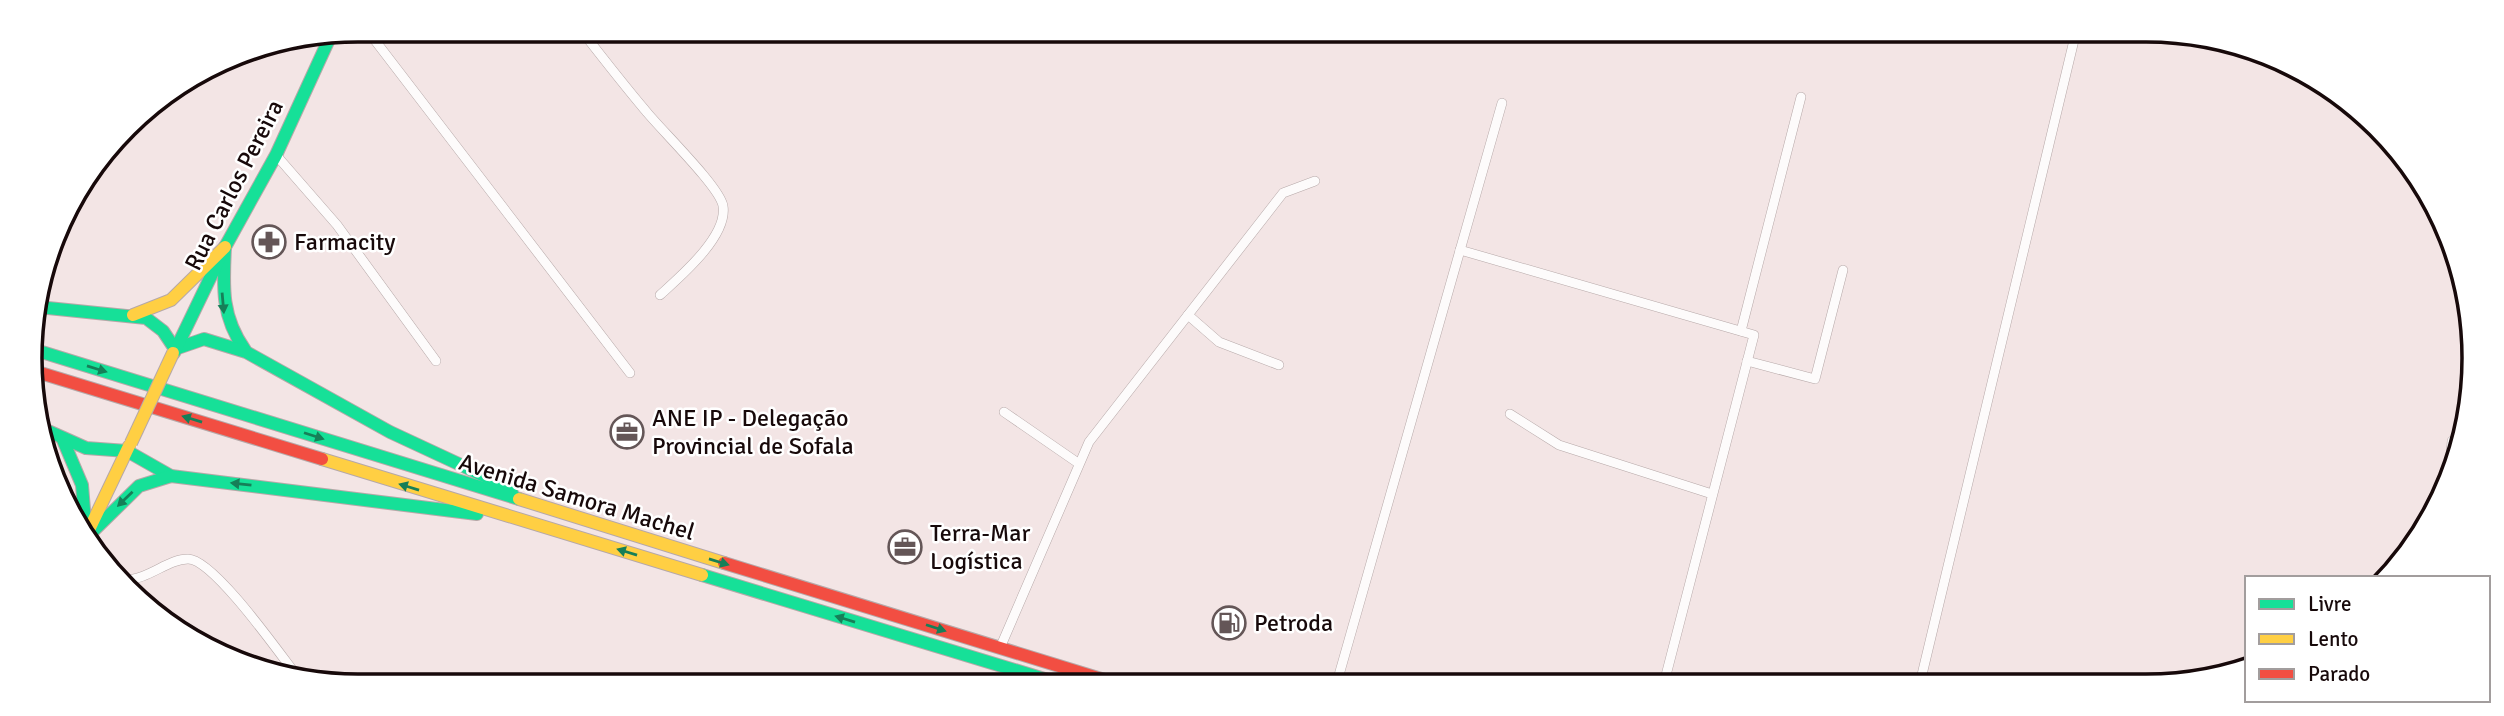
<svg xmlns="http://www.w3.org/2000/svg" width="2504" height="716" font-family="Signika,sans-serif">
<rect width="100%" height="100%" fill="#f3e5e5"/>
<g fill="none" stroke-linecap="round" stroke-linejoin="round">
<defs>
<g id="street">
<path d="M367,30L630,373"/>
<path d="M581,30C602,57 623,84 645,110C660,129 720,187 723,206C728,236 681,276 660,295"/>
<path d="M276,155L337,225L436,361"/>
<path d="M64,213V212"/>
<path d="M1460,250L1754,335L1664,683"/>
<path d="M1188,315L1219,342L1279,365"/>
<path d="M1741,331L1801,97"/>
<path d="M1747,361L1815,379L1843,270"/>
<path d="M1004,412L1078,463"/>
<path d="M1510,414L1559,445L1712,494"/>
<path d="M2449,479L2452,441"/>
<path d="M123,580C149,580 167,559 188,559C214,559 282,657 300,680"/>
<path d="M1000,648L1089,442L1283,193L1315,181"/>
<path d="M1337,682L1502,103"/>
<path d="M1920,683L2075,36"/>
</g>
<g id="fast">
<path d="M225,247C223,287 221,316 245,350"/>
<path d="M38,307L146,318L163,331L175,349L204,339L246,352L390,432L491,479L512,493"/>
<path d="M32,349L519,499"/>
<path d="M174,353L225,247L276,155L331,35"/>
<path d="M39,427L86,448L127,451L171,476L477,514"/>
<path d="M63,440L82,485L86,534"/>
<path d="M87,537L139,486L171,476"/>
<path d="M702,575L1051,681"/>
</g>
<g id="slow">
<path d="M133,315L171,300L225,247"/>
<path d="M322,459L702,575"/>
<path d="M519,499L724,563"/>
<path d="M87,534L129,446"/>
</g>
<g id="jam">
<path d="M34,371L322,459"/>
<path d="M724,563L1111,682"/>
</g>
</defs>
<use href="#street" stroke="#b6a8a8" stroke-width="10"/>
<use href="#fast" stroke="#b6a8a8" stroke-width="14"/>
<use href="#slow" stroke="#b6a8a8" stroke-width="14"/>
<use href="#jam" stroke="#b6a8a8" stroke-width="14"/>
<use href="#street" stroke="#fdfbfb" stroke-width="9"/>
<use href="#fast" stroke="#16e098" stroke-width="12"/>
<use href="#slow" stroke="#ffcf43" stroke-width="12"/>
<use href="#jam" stroke="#f24e42" stroke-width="12"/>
<defs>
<path id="slow-bridge" d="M131,443L173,353"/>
</defs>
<use href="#slow-bridge" stroke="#b6a8a8" stroke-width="14" stroke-linecap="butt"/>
<use href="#slow-bridge" stroke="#ffcf43" stroke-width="12"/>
</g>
<defs><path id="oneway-solid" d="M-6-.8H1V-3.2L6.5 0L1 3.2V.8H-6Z" transform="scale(1.75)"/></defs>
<g fill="#167f58">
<use href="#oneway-solid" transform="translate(223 303) rotate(85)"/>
<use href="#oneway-solid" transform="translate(97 369) rotate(17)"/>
<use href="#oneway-solid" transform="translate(192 419) rotate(-163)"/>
<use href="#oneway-solid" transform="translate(314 436) rotate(18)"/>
<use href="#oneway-solid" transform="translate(241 484) rotate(-174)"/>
<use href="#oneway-solid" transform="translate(409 487) rotate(-163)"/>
<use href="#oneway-solid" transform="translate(125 499) rotate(136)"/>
<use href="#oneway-solid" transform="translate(627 552) rotate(-163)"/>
<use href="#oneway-solid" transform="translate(719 562) rotate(17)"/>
<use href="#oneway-solid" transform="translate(845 619) rotate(-163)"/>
<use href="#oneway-solid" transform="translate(936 628) rotate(18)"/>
</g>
<defs>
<symbol id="pharmacy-ring" viewBox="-11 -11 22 22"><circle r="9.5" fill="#fff" stroke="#645657" stroke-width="1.5"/><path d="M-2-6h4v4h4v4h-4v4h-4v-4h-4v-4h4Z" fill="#645657"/></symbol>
<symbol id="office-ring" viewBox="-11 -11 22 22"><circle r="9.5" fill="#fff" stroke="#645657" stroke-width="1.5"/><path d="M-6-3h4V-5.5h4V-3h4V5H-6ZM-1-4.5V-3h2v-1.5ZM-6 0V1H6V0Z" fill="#645657"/></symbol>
<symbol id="fuel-ring" viewBox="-11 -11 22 22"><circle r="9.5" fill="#fff" stroke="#645657" stroke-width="1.5"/><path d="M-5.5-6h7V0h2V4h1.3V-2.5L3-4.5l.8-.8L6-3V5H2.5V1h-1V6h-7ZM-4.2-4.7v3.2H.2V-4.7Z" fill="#645657"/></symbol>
</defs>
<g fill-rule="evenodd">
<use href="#pharmacy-ring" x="250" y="223" width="38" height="38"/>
<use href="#office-ring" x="608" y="413" width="38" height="38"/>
<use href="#office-ring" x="886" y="528" width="38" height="38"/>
<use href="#fuel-ring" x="1210" y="604" width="38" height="38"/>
</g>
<g text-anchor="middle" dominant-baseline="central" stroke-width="5" stroke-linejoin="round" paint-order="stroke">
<g font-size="24" fill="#17090a" stroke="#fff">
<text transform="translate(234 185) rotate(-63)">Rua Carlos Pereira</text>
<text transform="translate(577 497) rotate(17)">Avenida Samora Machel</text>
</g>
<g font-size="24" fill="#17090a" stroke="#fff" text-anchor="start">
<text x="294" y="242">Farmacity</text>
<text x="652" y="418">ANE IP - Delegação<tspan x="652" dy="28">Provincial de Sofala</tspan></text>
<text x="930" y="533">Terra-Mar<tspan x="930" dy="28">Logística</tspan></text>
<text x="1254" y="623">Petroda</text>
</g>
</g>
<path d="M0 0H2504V716H0ZM358 42H2146A316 316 0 0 1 2462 358V358A316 316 0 0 1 2146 674H358A316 316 0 0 1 42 358V358A316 316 0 0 1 358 42Z" fill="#fff" fill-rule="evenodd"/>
<path fill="none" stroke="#17090a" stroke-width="3.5" d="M358 42H2146A316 316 0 0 1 2462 358V358A316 316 0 0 1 2146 674H358A316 316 0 0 1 42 358V358A316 316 0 0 1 358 42Z"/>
<rect x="2245" y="576" width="245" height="126" fill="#ffffff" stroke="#a29d9d" stroke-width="2"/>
<rect x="2259" y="599" width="35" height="10" fill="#16e098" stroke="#a29d9d" stroke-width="2"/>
<text x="2308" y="611" font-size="21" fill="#17090a">Livre</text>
<rect x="2259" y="634" width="35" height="10" fill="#ffcf43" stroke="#a29d9d" stroke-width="2"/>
<text x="2308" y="646" font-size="21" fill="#17090a">Lento</text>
<rect x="2259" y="669" width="35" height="10" fill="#f24e42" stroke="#a29d9d" stroke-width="2"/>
<text x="2308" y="681" font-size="21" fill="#17090a">Parado</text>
</svg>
